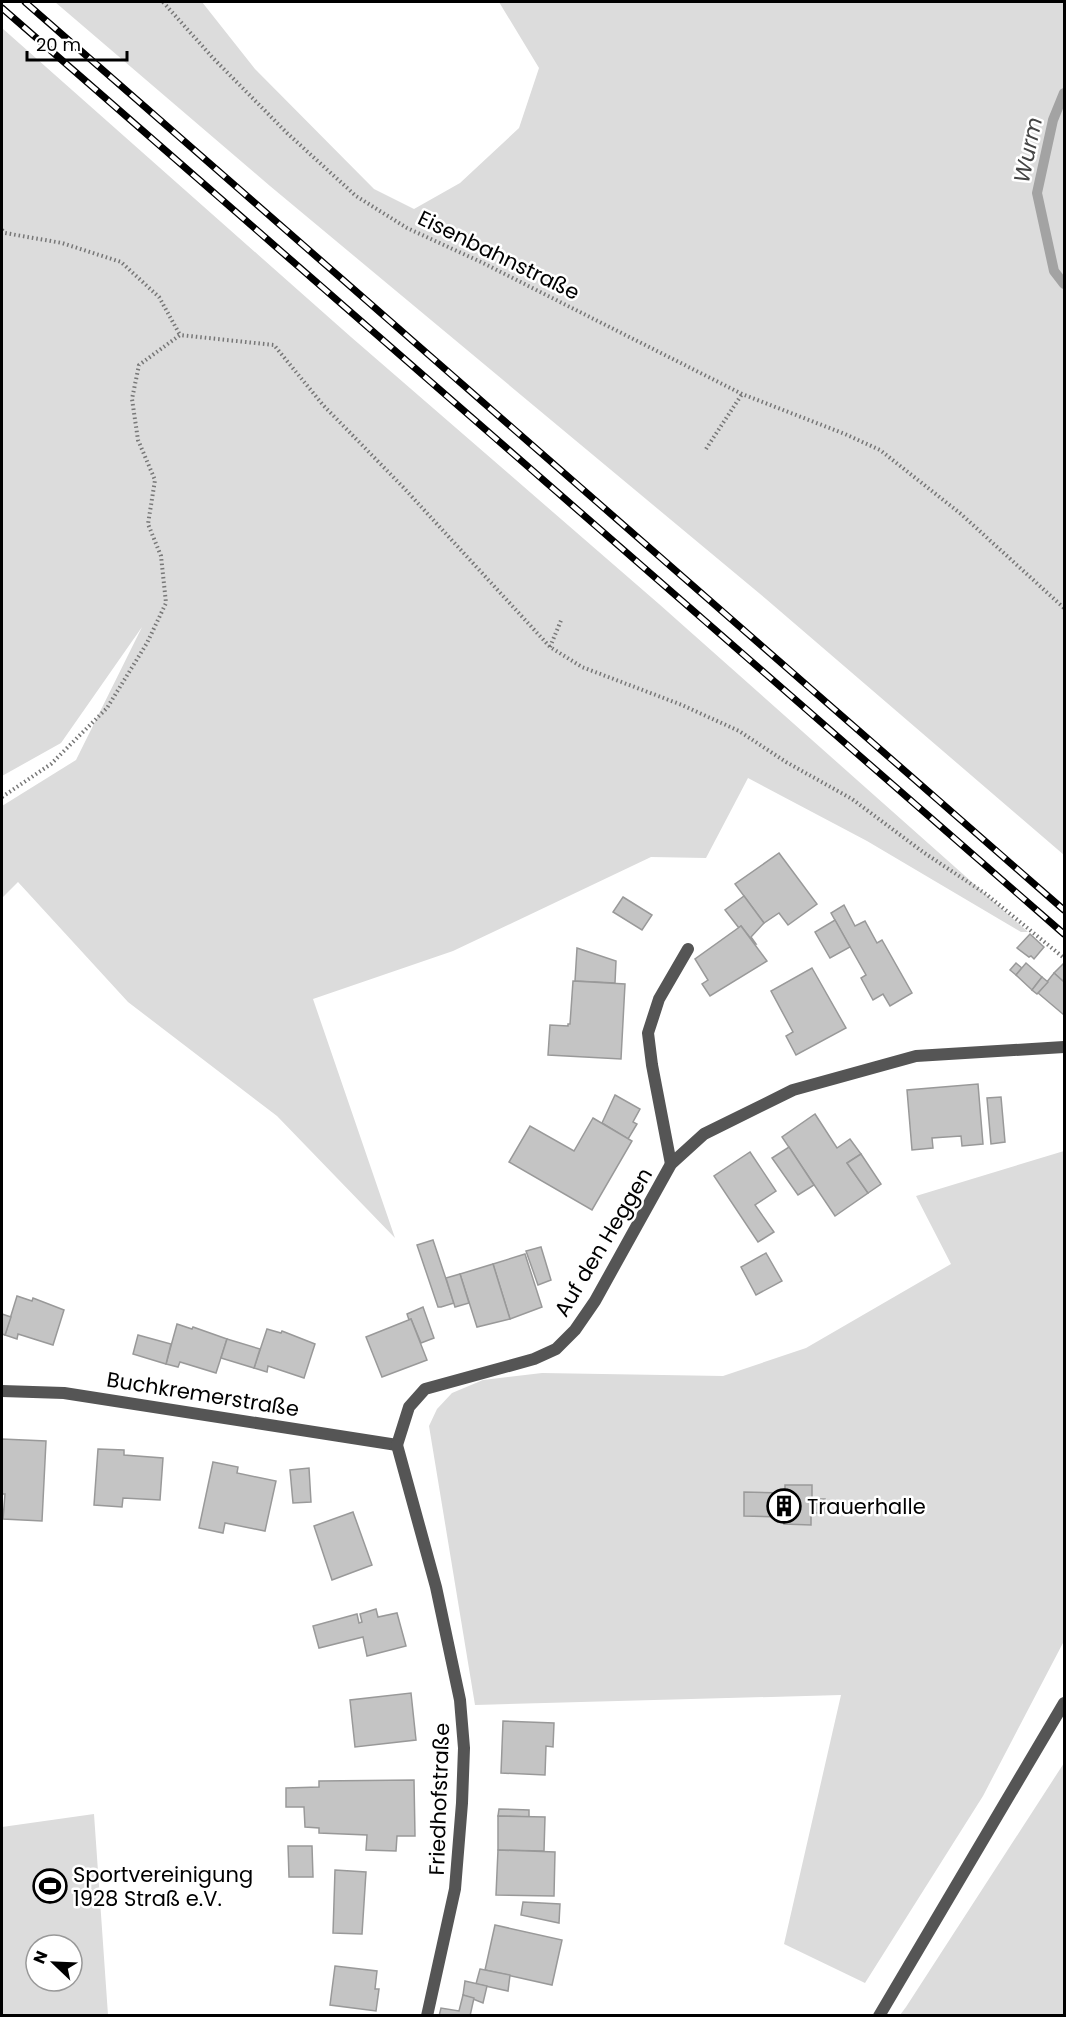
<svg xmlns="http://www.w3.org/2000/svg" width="1066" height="2017" font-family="Poppins,sans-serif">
<rect width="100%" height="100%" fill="#fff"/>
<g fill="#dcdcdc" fill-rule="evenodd">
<path d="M55,2H202L255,69L374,189L414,209L460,183L519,128L539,68L499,2H1064V855L766,599L270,186Z"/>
<path d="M2,28L351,337L659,604L1028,932H1021L867,841L748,778L706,858L651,857L453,951L313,999L395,1238L277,1116L128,1002L18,882L2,898V806L76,760L142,627L61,743L2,776Z"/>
<path d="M1064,1151V1641L983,1796L865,1983L784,1944L841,1695L475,1705L429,1426L437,1409L452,1393L483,1380L542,1373L723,1376L806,1348L951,1264L916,1196Z"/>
<path d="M1064,1763V2015H900L906,2007Z"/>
<path d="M94,1814L108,2015H2V1827ZM36,1945H72V1981H36Z"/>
</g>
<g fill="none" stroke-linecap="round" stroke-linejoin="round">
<path stroke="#a3a3a3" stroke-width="10" d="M1064,93L1053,120L1037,193L1054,271L1064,284"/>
</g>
<g fill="#c4c4c4" stroke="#999" stroke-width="1.5">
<path d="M779,853L817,904L788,925L779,913L764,923L735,884Z"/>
<path d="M744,896L764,923L751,937L756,944H755L741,926L739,928L725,910Z"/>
<path d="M623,897L652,915L642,930L613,912Z"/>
<path d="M844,905L855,926L865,921L877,943L882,940L912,993L890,1006L883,994L873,1000L861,978L866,975L831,913Z"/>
<path d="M835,920L850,947L830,958L815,932Z"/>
<path d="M741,926L767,961L710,996L702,984L708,980L695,959Z"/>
<path d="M1030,934L1044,947L1034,959L1031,956L1029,957L1017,948Z"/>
<path d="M577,948L616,961L615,983L575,981Z"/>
<path d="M1016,963L1022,968L1016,975L1010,970Z"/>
<path d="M1026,963L1042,977L1032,990L1016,975Z"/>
<path d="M1063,964L1064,965V982L1054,973Z"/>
<path d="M812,968L846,1028L796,1055L786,1036L793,1032L771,991Z"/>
<path d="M1054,973L1064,982V1015L1038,993Z"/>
<path d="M1042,977L1048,982L1037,994L1032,990Z"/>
<path d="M573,981L625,984L621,1059L548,1055L550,1025L568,1026V1024H570Z"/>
<path d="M978,1084L983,1144L962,1146L961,1136L932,1138L933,1148L912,1150L907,1090Z"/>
<path d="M615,1095L640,1109L633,1122L637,1124L628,1139L602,1123Z"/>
<path d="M1001,1097L1005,1142L991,1144L987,1098Z"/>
<path d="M815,1114L837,1148L850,1139L861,1154L847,1163L868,1193L835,1216L782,1137Z"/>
<path d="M593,1118L632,1141L592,1210L509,1162L530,1126L574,1151Z"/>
<path d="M789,1147L814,1185L798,1195L772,1158Z"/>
<path d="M750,1152L776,1191L755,1205L774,1232L758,1242L714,1176Z"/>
<path d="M861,1154L881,1184L868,1193L847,1163Z"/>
<path d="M433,1240L454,1303L441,1307H438L417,1245Z"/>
<path d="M541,1247L551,1280L538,1285L526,1251Z"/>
<path d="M766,1253L782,1281L756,1295L741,1267Z"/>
<path d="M525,1254L542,1307L510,1319L493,1264Z"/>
<path d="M493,1264L510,1319L477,1327L460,1274Z"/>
<path d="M460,1274L469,1303L455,1307L446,1278Z"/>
<path d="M17,1296L32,1301L33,1298L64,1310L53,1345L18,1334L17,1339L5,1335Z"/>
<path d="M423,1307L434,1338L421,1343L411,1319L409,1320L407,1314Z"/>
<path d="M2,1314L11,1317L5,1335L2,1334Z"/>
<path d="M411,1319L427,1360L382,1377L366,1337Z"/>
<path d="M177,1324L192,1329L193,1327L227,1339L216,1373L180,1362L178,1367L166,1364Z"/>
<path d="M267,1329L281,1333L282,1331L315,1344L304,1378L268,1366L267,1372L254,1368Z"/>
<path d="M138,1335L171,1344L166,1364L133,1354Z"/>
<path d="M227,1339L260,1349L254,1368L221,1358Z"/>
<path d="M2,1439L46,1441L42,1521L3,1519L5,1494H2Z"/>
<path d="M98,1449L124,1450V1455L163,1458L160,1500L123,1498L122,1507L94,1505Z"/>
<path d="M213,1462L238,1467L237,1473L276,1481L265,1531L225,1523L223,1533L199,1528Z"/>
<path d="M309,1468L311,1502L293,1503L290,1470Z"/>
<path d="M785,1485H812V1499H825L824,1513H811V1525L784,1524V1517L744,1516V1492L785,1493Z"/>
<path d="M353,1512L372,1565L332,1580L314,1526Z"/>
<path d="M376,1609L378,1617L397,1613L406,1646L367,1656L363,1637L319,1648L313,1626L357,1614L359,1623L362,1622L360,1614Z"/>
<path d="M411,1693L416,1740L355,1747L350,1700Z"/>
<path d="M503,1721L554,1723L553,1747L546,1746L545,1775L501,1773Z"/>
<path d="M414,1780L415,1836H397L396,1851L366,1850L367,1835L319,1833V1828L305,1827L304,1807H286V1788L319,1787V1781Z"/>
<path d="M499,1809L529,1810V1817L498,1816Z"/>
<path d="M498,1816L545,1817L544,1851L498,1850Z"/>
<path d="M288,1846H312L313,1877H289Z"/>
<path d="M498,1850L555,1852L554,1896L496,1895Z"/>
<path d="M335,1870L366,1872L362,1934L333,1933Z"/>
<path d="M523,1902L560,1904L559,1923L521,1915Z"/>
<path d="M495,1925L562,1940L552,1985L485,1970Z"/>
<path d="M335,1966L377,1971L375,1989H379L376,2011L330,2005Z"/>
<path d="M480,1969L510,1975L508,1991L476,1984Z"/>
<path d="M465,1981L487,1986L483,2003L463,1995Z"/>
<path d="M463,1995L474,1998L470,2016H439L441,2008L459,2011Z"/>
</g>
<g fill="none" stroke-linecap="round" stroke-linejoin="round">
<g stroke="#777" stroke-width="4" stroke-dasharray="1.5 3" stroke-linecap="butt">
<path d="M163,2L213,58L287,133L356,196L407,228L481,262L742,394L845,434L880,450L961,514L1064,608"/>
<path d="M2,230L5,233L62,243L121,262L159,297L180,335"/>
<path d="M706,449L742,394"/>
<path d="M550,647L562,618"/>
<path d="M2,797L51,764L107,708L147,643L166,603L161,556L148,524L155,480L138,440L132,399L139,365L180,335L274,345L323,405L403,487L550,647L582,667L682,705L739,731L786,762L852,799L923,852L986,894L1064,958"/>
</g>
<path stroke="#555" stroke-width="12" d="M879,2016L1064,1703"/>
<g stroke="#555" stroke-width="12">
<path d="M671,1164L652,1065L648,1033L659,999L688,949"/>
<path d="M2,1391L64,1393L397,1445"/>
<path d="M397,1445L409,1407L425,1389L534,1359L556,1349L575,1330L595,1301L671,1164L704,1134L793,1090L916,1056L1064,1047"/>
<path d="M397,1445L436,1587L460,1700L464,1748L462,1803L455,1889L427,2016"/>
</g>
<defs>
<g id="rail">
<path d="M25,2L1064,910"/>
<path d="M2,8L1064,934"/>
</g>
</defs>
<use href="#rail" stroke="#000" stroke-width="7"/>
<use href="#rail" stroke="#fff" stroke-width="4.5" stroke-dasharray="14" stroke-linecap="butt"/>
</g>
<defs>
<symbol id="building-ring" viewBox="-11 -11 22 22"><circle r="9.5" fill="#fff" stroke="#000" stroke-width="1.5"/><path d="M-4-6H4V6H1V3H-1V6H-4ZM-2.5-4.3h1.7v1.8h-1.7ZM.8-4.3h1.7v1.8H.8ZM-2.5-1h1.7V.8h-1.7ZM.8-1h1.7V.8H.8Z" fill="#000"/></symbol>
<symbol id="stadium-ring" viewBox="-11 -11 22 22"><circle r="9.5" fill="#fff" stroke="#000" stroke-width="1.5"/><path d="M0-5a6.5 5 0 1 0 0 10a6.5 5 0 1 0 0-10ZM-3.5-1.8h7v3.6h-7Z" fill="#000"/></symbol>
</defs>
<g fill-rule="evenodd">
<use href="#building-ring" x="765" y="1487" width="38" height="38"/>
<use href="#stadium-ring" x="31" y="1867" width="38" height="38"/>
</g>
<g text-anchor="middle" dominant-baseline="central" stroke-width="5" stroke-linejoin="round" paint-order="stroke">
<g font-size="21" fill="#000" stroke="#fff">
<text transform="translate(499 255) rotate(26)">Eisenbahnstraße</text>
<text transform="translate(603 1242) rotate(-59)">Auf den Heggen</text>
<text transform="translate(203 1394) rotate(9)">Buchkremerstraße</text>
<text transform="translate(439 1799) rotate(-88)">Friedhofstraße</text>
</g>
<g font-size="21" fill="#000" stroke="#fff" text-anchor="start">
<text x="807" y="1506">Trauerhalle</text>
<text x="73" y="1874">Sportvereinigung<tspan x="73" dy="24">1928 Straß e.V.</tspan></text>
</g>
<g font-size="22" font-style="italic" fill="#444" stroke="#fff">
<text transform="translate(1028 150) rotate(-78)">Wurm</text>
</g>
</g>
<rect width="1066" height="2017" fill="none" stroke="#000000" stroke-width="6"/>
<g transform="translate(54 1963) rotate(293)"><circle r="28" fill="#ffffff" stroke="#999999" stroke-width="1.5"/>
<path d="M0-4.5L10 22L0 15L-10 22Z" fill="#000000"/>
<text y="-9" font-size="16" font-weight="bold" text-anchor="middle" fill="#000000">N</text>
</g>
<path d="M27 51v9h100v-9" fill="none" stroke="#000000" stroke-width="3"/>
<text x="36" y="51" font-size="18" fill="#000000" stroke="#ffffff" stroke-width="4.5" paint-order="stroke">20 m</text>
</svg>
